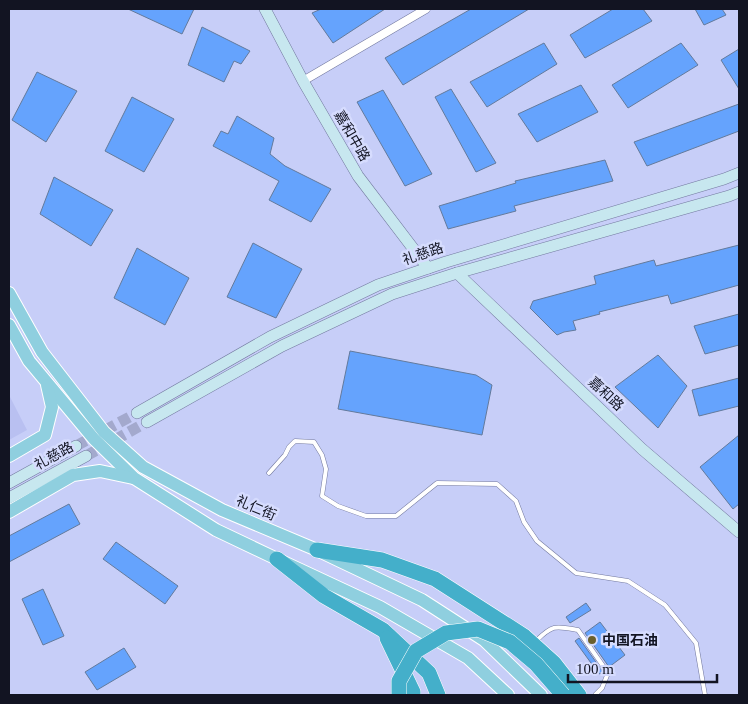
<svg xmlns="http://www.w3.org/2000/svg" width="748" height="704" font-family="'Times New Roman','Noto Sans SC',serif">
<rect width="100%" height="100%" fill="#c7cef8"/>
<path fill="#b9c0f1" d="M9,395L27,430L9,440Z"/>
<g fill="#65a3fd" stroke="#637a9c">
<path d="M128,9H194L182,34Z"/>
<path d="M321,9H385L333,43L312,13Z"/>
<path d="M471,9H529L403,85L385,58Z"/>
<path d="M613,9H643L652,21L585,58L570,35Z"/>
<path d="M695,9H722L726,15L704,25Z"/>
<path d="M202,27L250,51L241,64L234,61L224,82L188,65Z"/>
<path d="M544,43L557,64L487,107L470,82Z"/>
<path d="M681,43L698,65L628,108L612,85Z"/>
<path d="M739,49V89L721,60Z"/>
<path d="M37,72L77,91L46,142L12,120Z"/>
<path d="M581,85L598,112L537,142L518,114Z"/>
<path d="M451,89L496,163L476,172L435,97Z"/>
<path d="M383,90L432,174L405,186L357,102Z"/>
<path d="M132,97L174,119L144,172L105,151Z"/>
<path d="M739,104V131L647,166L634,142Z"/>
<path d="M237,116L274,138L270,154L285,166L331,189L311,222L269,200L279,181L213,146L221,131L228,134Z"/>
<path d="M605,160L613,181L514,206L516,211L448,229L439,206L516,183L515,181Z"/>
<path d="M54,177L113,210L91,246L40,214Z"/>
<path d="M253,243L302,269L276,318L227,297Z"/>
<path d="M739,245V285L671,304L668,295L599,312L600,314L573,321L576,330L564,332L557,335L530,308L533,301L596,284L594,276L654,260L656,266Z"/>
<path d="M137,248L189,278L165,325L114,298Z"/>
<path d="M739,314V345L705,354L694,326Z"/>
<path d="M350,351L476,375L492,385L482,435L338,409Z"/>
<path d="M658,355L687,386L658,428L615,387Z"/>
<path d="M739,378V406L699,416L692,390Z"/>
<path d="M739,435V504L733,509L700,467Z"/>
<path d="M69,504L80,524L9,562V536Z"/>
<path d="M116,542L178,586L165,604L103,559Z"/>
<path d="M43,589L64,636L43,645L22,599Z"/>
<path d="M586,603L591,610L570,623L566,617Z"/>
<path d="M600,622L625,655L609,667L585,633Z"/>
<path d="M579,638L603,672L599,674L575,641Z"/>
<path d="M124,648L136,667L97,690L85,672Z"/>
</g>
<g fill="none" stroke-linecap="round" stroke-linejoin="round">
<g stroke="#a3a9cd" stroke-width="11" stroke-dasharray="11 5.5" stroke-linecap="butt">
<path d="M76,446L137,413"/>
<path d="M86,456L147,422"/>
</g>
<defs>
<g id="lane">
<path d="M269,473L285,455L289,447L295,441L314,442L322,455L326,469L322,496L338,506L366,516H396L437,483L497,484L516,501L524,522L537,541L576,573L628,581L665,605L696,643L705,695"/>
<path d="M536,641C553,624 556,626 578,630L608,673L602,688L595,695"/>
</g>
<path id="street" d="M303,81L426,9"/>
<g id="secondary">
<path d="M265,9L303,81L358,176L428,268"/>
<path d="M457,273L642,449L739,532"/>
<path d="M137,413L270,337L378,285L446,262L724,179L739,173"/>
<path d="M147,422L282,346L392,294L457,273L729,196L739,192"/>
<path d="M9,483L76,446"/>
<path d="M9,498L86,456"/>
</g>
<g id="primary">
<path d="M9,293L42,352L104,432L143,467L222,510L317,550L422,600L484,640L541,695"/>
<path d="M9,325L29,361L94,439L134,478L216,530L277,559L380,607L468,658L508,695"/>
<path d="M9,456L45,435L52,407L47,385"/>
<path d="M9,512L73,475L100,471L133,478"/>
</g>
<g id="highway">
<path d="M317,550L382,560L435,579L524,636L554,663L579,695"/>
<path d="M277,559L324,596L383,630L429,673L438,695"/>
<path d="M387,638L413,692V695"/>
</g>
</defs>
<use href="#lane" stroke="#73799f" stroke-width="5"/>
<use href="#street" stroke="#73799f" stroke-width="9"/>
<use href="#secondary" stroke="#73799f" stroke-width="12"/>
<use href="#primary" stroke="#fff" stroke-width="14"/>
<use href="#highway" stroke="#fff" stroke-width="16"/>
<use href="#lane" stroke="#fff" stroke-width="4"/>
<use href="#street" stroke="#fff" stroke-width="8"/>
<use href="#secondary" stroke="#c7e7ef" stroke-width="11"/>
<use href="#primary" stroke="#8fcfdf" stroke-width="12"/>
<use href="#highway" stroke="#44afca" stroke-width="15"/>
<defs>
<path id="highway-bridge" d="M399,695V681L416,651L446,633L478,629L510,642L536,664L563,695"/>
</defs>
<use href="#highway-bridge" stroke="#fff" stroke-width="16" stroke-linecap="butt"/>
<use href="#highway-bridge" stroke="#44afca" stroke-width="15"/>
</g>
<circle fill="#6b602d" stroke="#d6dcfe" stroke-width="2" cx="592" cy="640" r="5"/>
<g text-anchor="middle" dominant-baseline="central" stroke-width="5" stroke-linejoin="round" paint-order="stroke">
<g font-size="14" fill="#121422" stroke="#d6dcfe">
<text transform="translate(352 136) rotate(60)">嘉和中路</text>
<text transform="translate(423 254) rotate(-19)">礼慈路</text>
<text transform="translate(606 394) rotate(43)">嘉和路</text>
<text transform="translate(54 456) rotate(-29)">礼慈路</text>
<text transform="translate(256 508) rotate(23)">礼仁街</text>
</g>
<g font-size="14" font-weight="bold" fill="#121422" stroke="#d6dcfe" text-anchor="start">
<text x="602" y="640">中国石油</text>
</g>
</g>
<rect width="748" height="704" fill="none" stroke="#121422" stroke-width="20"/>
<path d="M568 674v8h149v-8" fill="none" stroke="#121422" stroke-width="2.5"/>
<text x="576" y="674" font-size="15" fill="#121422" stroke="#d6dcfe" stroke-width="4" paint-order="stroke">100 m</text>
</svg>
